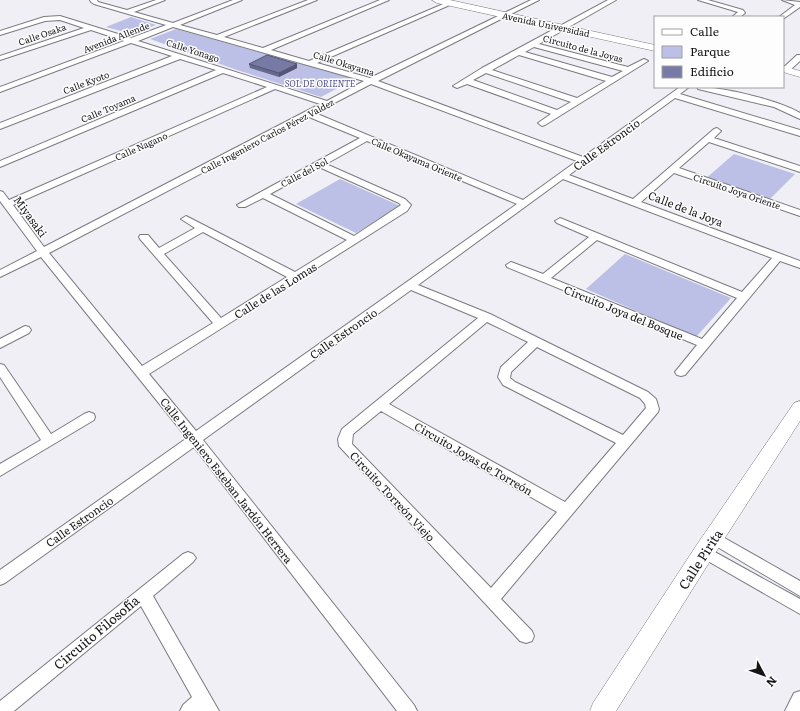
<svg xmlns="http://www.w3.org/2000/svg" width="800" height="711" font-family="Literata,serif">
<rect width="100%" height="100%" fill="#efeff5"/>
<g fill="#bcbfe6">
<path d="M131,17L156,25L132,34L106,27Z"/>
<path d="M176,29L355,79L321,97L237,70L150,39Z"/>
<path d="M734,154L795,174L767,202L704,180Z"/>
<path d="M340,179L400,206L356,233L296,204Z"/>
<path d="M625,254L731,298L696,337L586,289Z"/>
</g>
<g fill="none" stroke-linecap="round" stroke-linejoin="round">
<defs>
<g id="street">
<path d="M90,0H97L98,2L127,10L156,0H165L134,12L173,23L233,0H242L180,25L217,35L308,0H317L224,37L263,48L380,0H389L271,50L309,61L448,2H452V4L317,63L370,78L531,0H539L378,81L583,157L680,87H689L680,94L800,130V136L675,98L569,175L633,199L714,129L717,128L721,131L714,138L800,166V172L709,142L679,168L800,210V216L674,173L641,202L800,261V268L780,261L685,375L681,376L677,375L675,372L697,345L507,267L506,265L511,262L543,274L589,237L557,223L555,221L560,218L742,292L772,258L563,179L418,285L490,314L648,392L656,399L659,409L658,412L501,599L532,631L534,636L532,641L526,643L520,641L339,446L338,439L342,429L478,318L411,290L203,440L414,705L417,711H397L194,447L5,583L0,585V570L187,438L41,257L0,277V270L37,251L0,201V191L3,192L9,200L267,87L223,73L0,167V161L216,70L180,59L0,129V123L172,56L131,43L0,92V87L124,41L91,30L0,60V56L84,28L60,20L45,21L0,35V31L44,17L60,16L131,38L166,25L94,4L91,2ZM173,27L364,81L327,101L138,41ZM371,84L577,161L523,200L315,113ZM275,89L320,104L44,247L13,205ZM309,117L360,138L237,205L239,207H245L263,198L347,240L295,272L186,216L181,219L195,228L159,248L148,235H140L139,237L140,239L213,323L142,366L49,253ZM367,141L517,204L196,431L149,374L407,211L411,205L405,199L326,164ZM319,167L399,203L401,205L354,236L270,194ZM203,232L287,277L221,318L164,254ZM597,240L737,298L702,339L551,278ZM487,322L528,342L501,367L498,377L503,385L616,443L565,502L389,404ZM537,347L640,398L645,404L646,408L623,435L515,382L510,378L511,372ZM381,411L557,512L491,588L352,444L353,434Z"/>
<path d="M608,0H616L539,44L628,67L644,59L648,61L545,125L542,126L538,123L551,114L467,84L457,88L453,86L482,68ZM534,47L623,71L612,77L525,52ZM519,55L606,81L577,98L492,70ZM486,73L571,102L557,110L473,80Z"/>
<path d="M698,0H708L743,10L745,13L740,17H732L738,12Z"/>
<path d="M782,0L800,2V7L783,19V17H779L795,5Z"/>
<path d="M797,55H800V61L788,72H783V68Z"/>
<path d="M697,87C723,87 778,100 800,113V119L774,107L698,89Z"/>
<path d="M25,326L29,327L31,330L29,333L0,348V339Z"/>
<path d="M0,364L4,365L51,434L84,414L89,412L94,414L95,417L94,420L0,476V464L41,440L0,377Z"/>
<path d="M714,532L800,581V596L709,542L707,538L709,534Z"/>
<path d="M704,546L800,599V614L699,556L696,552L699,548Z"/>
<path d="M188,552L193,554L196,558L193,562L153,596L219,711H180L183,705L192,697L141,606L14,711H0V701L183,554Z"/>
<path d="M800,691V711H785L794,693Z"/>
</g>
<g id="secondary">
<path d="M432,0H450L655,45V51L437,3Z"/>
<path d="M783,66L800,71V77L783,72Z"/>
<path d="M800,401V421L712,558L616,711H590L593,703L696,546L794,403Z"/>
</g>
</defs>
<use href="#street" stroke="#7a7a80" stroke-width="2"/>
<use href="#secondary" stroke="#7a7a80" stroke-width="1"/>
<use href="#street" fill="#fff" fill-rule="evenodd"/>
<use href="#secondary" fill="#fff" fill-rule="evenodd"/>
</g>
<path fill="#66698d" d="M249,64H297V68L279,77L250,68Z"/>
<path fill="#535573" d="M297,64V68L279,77V73Z"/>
<path fill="#777aa4" stroke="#535573" d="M267,55L297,64L279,73L249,64Z"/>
<g text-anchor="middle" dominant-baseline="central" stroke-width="3" stroke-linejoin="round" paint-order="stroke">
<g font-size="9" fill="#151517" stroke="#fdfdfe">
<text transform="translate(546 24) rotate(12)">Avenida Universidad</text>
<text transform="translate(42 34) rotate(-19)">Calle Osaka</text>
<text transform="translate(116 37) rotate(-21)">Avenida Allende</text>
<text transform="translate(583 48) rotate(15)">Circuito de la Joyas</text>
<text transform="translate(193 50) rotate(18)">Calle Yonago</text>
<text transform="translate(344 63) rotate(17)">Calle Okayama</text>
<text transform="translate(86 82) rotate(-21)">Calle Kyoto</text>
<text transform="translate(108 108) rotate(-23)">Calle Toyama</text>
<text transform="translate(267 136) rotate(-28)">Calle Ingeniero Carlos Pérez Valdez</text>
<text transform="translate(141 146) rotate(-24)">Calle Nagano</text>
<text transform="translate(417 159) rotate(23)">Calle Okayama Oriente</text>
<text transform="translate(304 172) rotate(-28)">Calle del Sol</text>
<text transform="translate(737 191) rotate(19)">Circuito Joya Oriente</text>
</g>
<g font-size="9" font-style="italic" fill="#4d4d87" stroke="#fdfdfe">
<text x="320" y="83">SOL DE ORIENTE</text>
</g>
<g font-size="11" fill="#151517" stroke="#fdfdfe">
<text transform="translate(606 144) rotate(-36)">Calle Estroncio</text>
<text transform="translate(686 208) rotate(21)">Calle de la Joya</text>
<text transform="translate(31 216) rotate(54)">Miyasaki</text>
<text transform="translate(275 290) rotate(-32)">Calle de las Lomas</text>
<text transform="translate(624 312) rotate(22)">Circuito Joya del Bosque</text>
<text transform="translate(343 333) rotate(-35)">Calle Estroncio</text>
<text transform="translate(474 458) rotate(30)">Circuito Joyas de Torreón</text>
<text transform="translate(227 480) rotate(52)">Calle Ingeniero Esteban Jardón Herrera</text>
<text transform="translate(393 496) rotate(47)">Circuito Torreón Viejo</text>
<text transform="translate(79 521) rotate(-35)">Calle Estroncio</text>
</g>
<g font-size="13" fill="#151517" stroke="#fdfdfe">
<text transform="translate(700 559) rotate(-57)">Calle Pirita</text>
<text transform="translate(96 632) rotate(-40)">Circuito Filosofía</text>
</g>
</g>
<rect x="654" y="16" width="130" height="72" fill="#fdfdfe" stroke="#a0a0a2"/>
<rect x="662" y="29" width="20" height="6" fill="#ffffff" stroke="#a0a0a2"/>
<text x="690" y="36" font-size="12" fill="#151517">Calle</text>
<rect x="662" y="46" width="20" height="12" fill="#bcbfe6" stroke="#a0a0a2"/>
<text x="690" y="56" font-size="12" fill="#151517">Parque</text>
<rect x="662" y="66" width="20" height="12" fill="#777aa4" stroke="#a0a0a2"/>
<text x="690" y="76" font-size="12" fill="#151517">Edificio</text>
<g transform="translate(764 675) rotate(131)" stroke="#fdfdfe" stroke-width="3" paint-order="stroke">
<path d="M0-3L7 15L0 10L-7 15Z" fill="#151517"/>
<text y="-6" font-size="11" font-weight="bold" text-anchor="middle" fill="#151517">N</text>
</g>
</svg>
